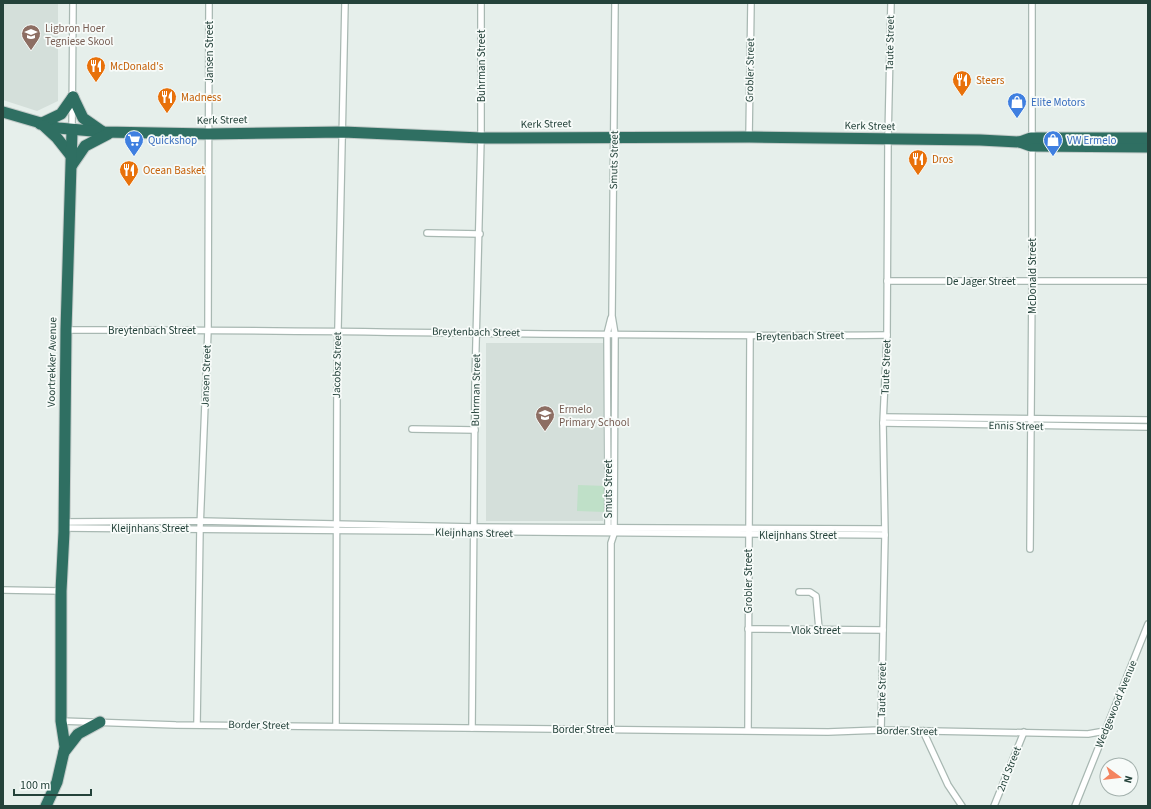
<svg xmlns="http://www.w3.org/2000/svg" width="1151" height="809" font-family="'Source Sans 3',sans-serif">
<rect width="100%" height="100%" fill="#e6efeb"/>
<g fill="#d4dfda">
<path d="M3,3H58V101L37,111L3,100Z"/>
<rect x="486" y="343" width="117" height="178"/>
</g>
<path fill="#bfe0c8" d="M578,485L606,486L605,512L577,511Z"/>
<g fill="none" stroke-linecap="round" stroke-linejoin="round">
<defs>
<g id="street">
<path d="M72,131L73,3"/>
<path d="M749,137L751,3"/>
<path d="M427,233L480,234"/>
<path d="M887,281H1148"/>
<path d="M66,330C339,329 613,338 887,335"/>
<path d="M884,417L1148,420"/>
<path d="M883,423L1148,427"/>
<path d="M412,429L475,430"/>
<path d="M64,522L201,521L474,527L884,529"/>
<path d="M63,528L885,535"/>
<path d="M608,531L607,334L611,318"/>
<path d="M1030,549L1032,281V3"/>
<path d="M3,590L61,591"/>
<path d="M799,592H810L816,596L819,629"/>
<path d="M748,629L883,630"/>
<path d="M61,721L176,725L828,732L881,730L1088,734L1105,731"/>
<path d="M197,724L200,528L208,330L209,3"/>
<path d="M336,726L337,374L345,3"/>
<path d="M472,728L475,384L481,138V3"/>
<path d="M611,729V543L614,534L615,334L612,316L615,3"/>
<path d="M748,730L750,336"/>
<path d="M881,730L885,535L883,423L887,335L888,139L891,3"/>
<path d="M923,731L948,785L962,806"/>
<path d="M994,806L1024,732"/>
<path d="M1075,806L1148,624"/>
</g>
<g id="highway">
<path d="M73,97L83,118L103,132"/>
<path d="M3,112L58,128L104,132L208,134L343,132L481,138L749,137L980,140L1020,142L1031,146L1148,147"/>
<path d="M40,124L61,114L73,97"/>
<path d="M44,126L57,138L72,157"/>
<path d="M1020,142L1031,138H1148"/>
<path d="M72,165L85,146L108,134"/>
<path d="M64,752L78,734L100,722"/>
<path d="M46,806L57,782L65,747L61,721V591L64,532L66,330L72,131"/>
</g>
</defs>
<use href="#street" stroke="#a8b8b2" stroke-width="8"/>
<use href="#highway" stroke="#c2cac8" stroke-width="13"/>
<use href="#street" stroke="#fff" stroke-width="5.5"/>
<use href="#highway" stroke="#2f6f62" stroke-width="11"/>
</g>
<defs>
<symbol id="school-pin" viewBox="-11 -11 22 30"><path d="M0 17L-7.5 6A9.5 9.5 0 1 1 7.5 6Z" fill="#8d6e63" stroke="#f7fbf9"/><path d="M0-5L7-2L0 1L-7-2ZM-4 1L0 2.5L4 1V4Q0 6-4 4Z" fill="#fff"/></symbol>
<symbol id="restaurant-pin" viewBox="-11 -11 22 30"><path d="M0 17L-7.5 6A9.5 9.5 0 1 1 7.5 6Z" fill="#e8710a" stroke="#f7fbf9"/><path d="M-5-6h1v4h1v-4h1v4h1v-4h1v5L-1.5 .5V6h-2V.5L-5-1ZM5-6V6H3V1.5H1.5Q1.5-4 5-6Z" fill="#fff"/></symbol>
<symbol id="shop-pin" viewBox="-11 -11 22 30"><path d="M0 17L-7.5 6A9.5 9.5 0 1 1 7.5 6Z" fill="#3f7fe0" stroke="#f7fbf9"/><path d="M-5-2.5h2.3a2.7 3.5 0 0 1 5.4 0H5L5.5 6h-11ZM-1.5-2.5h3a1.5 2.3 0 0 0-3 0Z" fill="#fff"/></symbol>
<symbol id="supermarket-pin" viewBox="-11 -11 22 30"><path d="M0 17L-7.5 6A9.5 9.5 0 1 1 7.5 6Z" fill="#3f7fe0" stroke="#f7fbf9"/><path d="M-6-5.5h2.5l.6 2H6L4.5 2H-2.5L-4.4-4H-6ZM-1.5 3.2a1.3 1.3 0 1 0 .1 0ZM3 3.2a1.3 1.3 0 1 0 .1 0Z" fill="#fff"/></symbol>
</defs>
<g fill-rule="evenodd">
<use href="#school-pin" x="20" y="23" width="22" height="30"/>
<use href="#restaurant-pin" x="85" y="55" width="22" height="30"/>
<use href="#restaurant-pin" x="951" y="69" width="22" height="30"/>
<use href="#restaurant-pin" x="156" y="86" width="22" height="30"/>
<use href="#shop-pin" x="1006" y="91" width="22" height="30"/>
<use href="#supermarket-pin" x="123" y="129" width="22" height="30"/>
<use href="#shop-pin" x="1042" y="129" width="22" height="30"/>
<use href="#restaurant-pin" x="907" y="148" width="22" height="30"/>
<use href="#restaurant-pin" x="118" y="159" width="22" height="30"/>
<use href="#school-pin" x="534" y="404" width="22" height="30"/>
</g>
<g text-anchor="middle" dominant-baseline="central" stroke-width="3.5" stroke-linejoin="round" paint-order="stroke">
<g font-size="11" fill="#785e54" stroke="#f7fbf9" text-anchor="start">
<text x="45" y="28">Ligbron Hoer<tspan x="45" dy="13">Tegniese Skool</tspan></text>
<text x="559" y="409">Ermelo<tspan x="559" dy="13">Primary School</tspan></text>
</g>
<g font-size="11" fill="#24423a" stroke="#f7fbf9">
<text transform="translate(890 43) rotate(-89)">Taute Street</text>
<text transform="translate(209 52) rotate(-90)">Jansen Street</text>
<text transform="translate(481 66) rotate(-90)">Buhrman Street</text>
<text transform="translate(750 70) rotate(-89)">Grobler Street</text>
<text transform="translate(222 120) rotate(-1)">Kerk Street</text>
<text transform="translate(546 124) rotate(-1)">Kerk Street</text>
<text transform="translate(870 126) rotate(1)">Kerk Street</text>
<text transform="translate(614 160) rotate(-89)">Smuts Street</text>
<text transform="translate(1032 276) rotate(-90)">McDonald Street</text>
<text x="981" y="281">De Jager Street</text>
<text x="152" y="330">Breytenbach Street</text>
<text transform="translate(476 332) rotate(1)">Breytenbach Street</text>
<text transform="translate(800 336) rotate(-1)">Breytenbach Street</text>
<text transform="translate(52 362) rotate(-89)">Voortrekker Avenue</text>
<text transform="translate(337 365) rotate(-89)">Jacobsz Street</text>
<text transform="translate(886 367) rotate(-88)">Taute Street</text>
<text transform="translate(206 376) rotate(-88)">Jansen Street</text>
<text transform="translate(476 390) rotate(-89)">Buhrman Street</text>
<text transform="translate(1016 426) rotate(1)">Ennis Street</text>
<text transform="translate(608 489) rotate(-90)">Smuts Street</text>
<text x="150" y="528">Kleijnhans Street</text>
<text transform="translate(474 533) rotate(1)">Kleijnhans Street</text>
<text x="798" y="535">Kleijnhans Street</text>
<text transform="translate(748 581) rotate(-90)">Grobler Street</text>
<text x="816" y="630">Vlok Street</text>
<text transform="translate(882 690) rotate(-89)">Taute Street</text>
<text transform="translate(1116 704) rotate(-68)">Wedgewood Avenue</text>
<text transform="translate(259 725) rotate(1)">Border Street</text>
<text x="583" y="729">Border Street</text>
<text transform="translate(907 731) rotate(1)">Border Street</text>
<text transform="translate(1009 769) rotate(-68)">2nd Street</text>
</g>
<g font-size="11" fill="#c56008" stroke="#f7fbf9" text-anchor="start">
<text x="110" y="66">McDonald's</text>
<text x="976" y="80">Steers</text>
<text x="181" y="97">Madness</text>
<text x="932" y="159">Dros</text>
<text x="143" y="170">Ocean Basket</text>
</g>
<g font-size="11" fill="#366cbe" stroke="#f7fbf9" text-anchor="start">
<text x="1031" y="102">Elite Motors</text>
<text x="148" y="140">Quickshop</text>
<text x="1067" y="140">VW Ermelo</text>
</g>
</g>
<rect width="1151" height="809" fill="none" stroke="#24423a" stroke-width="8"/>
<g transform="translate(1119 777) rotate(105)"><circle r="19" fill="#f7fbf9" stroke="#a3b1ad"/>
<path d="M0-3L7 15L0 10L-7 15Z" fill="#f4845f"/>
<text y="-6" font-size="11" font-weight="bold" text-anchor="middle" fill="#24423a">N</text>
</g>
<path d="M14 789v6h77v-6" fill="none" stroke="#24423a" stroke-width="2"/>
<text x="20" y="789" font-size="12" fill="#24423a" stroke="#f7fbf9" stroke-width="3" paint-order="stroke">100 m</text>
</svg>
